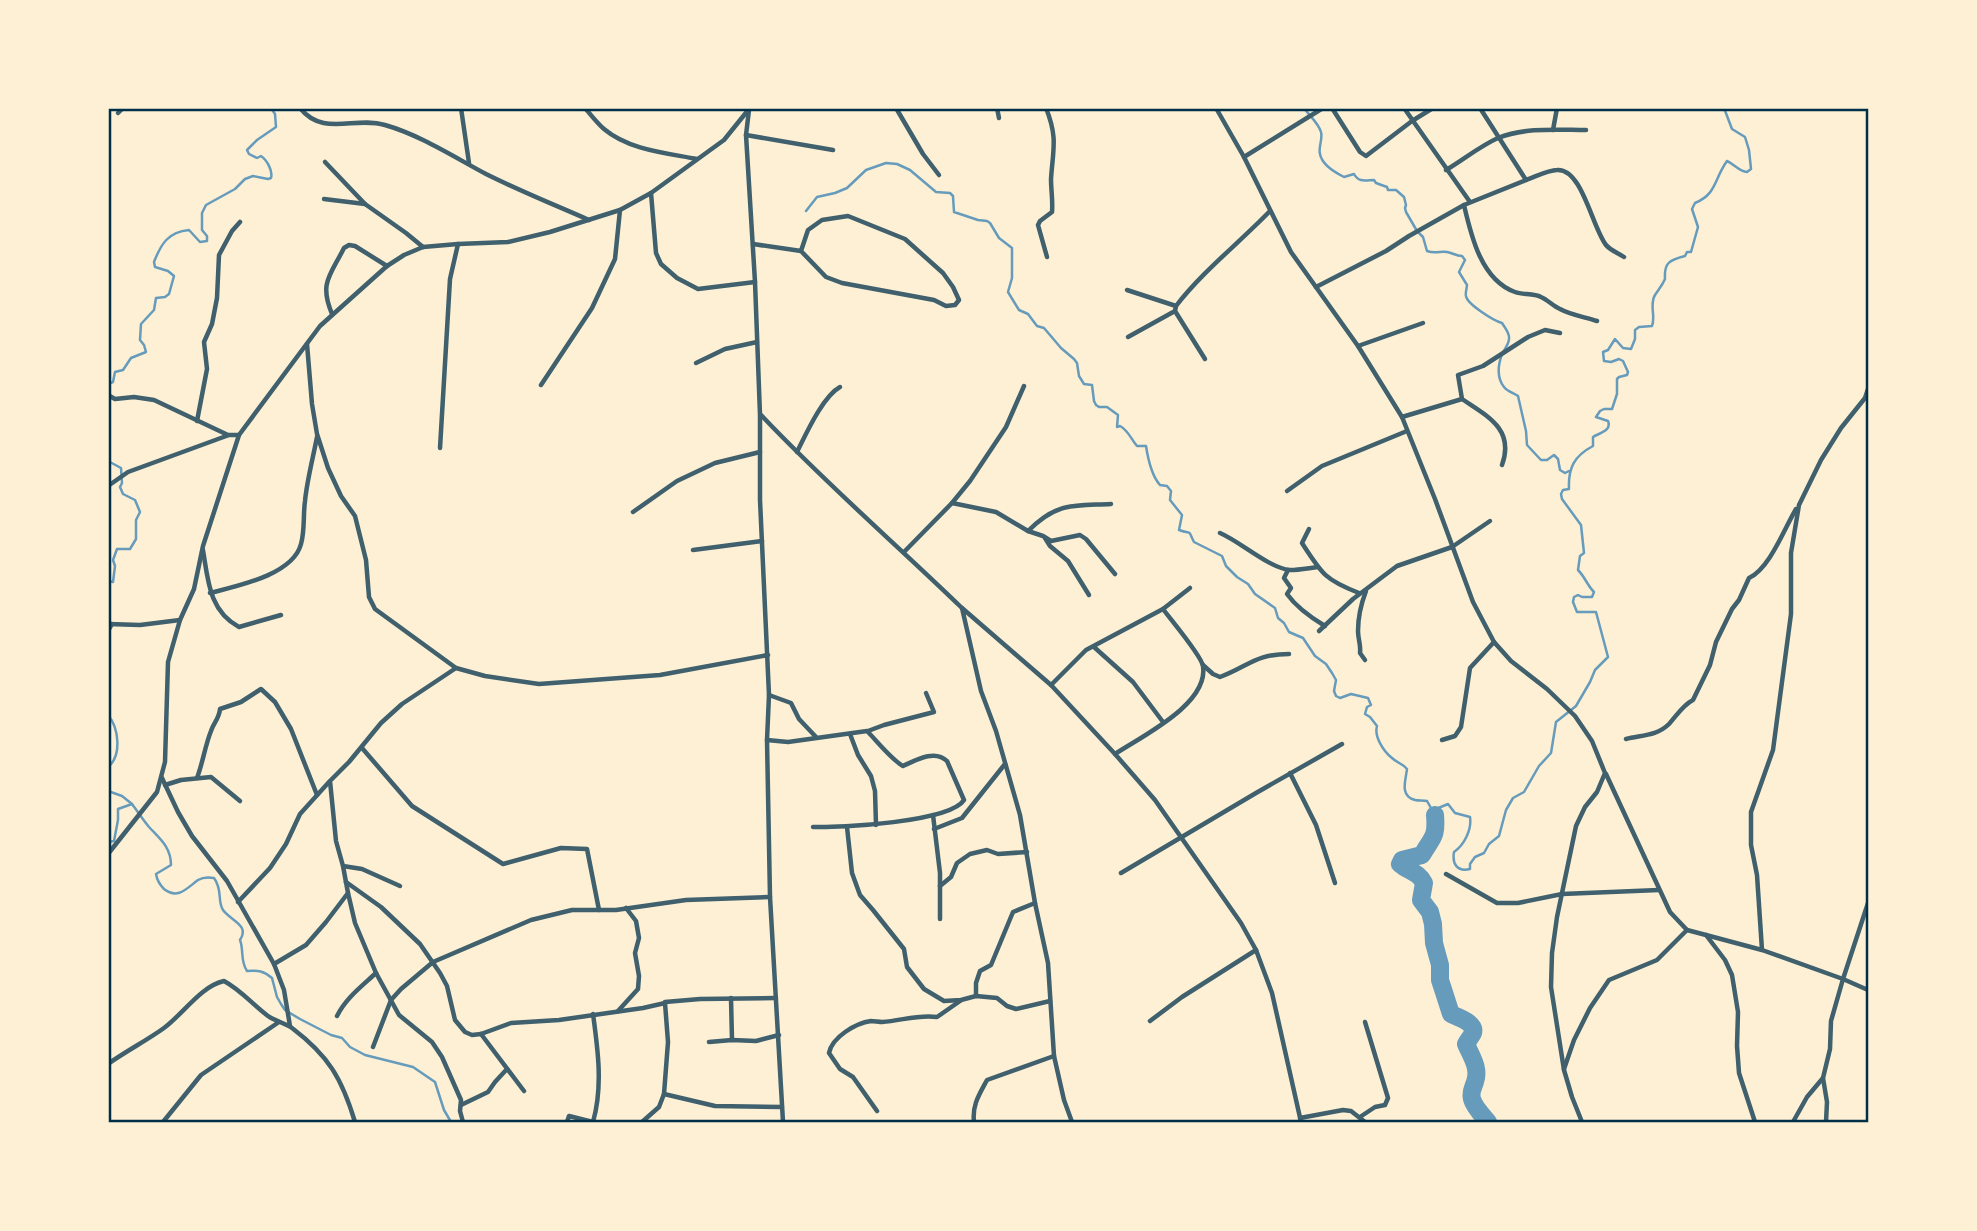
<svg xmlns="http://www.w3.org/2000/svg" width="1977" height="1231" font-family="Bitter,serif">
<rect width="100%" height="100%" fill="#fdf0d5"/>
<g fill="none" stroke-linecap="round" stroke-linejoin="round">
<g stroke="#669bbc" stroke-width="2.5">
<path d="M1304,108C1309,115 1319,124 1321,132C1323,139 1318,148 1320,154C1322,165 1336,173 1344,177L1354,174C1359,183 1366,180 1374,180L1376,183L1387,187L1388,190H1396L1404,197L1406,205L1405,208L1406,212L1417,231L1423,237L1427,251C1435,254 1440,251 1447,252C1453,253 1456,256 1462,256L1465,260L1459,272L1467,285C1467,287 1465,294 1466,296C1467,304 1494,321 1502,323C1505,328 1510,333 1509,339C1509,344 1504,350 1502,354C1498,365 1497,378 1504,387C1508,392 1514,393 1518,396L1526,431L1527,445L1541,460H1547L1554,455L1558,459L1560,470L1565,473L1569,471"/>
<path d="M806,211L817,197L835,193L847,188L866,170L886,163L897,164L910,170L936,192L950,193L953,196L954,212L978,220L987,221L990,223L999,238L1012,248V278L1008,292L1019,310L1028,314L1037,326L1044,328L1061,348L1074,359L1077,363L1079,376L1084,384L1092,385L1094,401L1096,405L1099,407H1107L1118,415L1117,427L1120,426C1128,430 1131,439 1137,446H1146C1148,459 1151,475 1160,485L1167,486L1171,491L1170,500L1182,515L1179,530C1193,535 1187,528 1194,542L1222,556L1226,566L1237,577L1248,584L1255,594L1275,608L1278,618L1284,623L1289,632L1303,638L1315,656L1326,664L1332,673L1336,680L1334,691L1336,696L1340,698L1351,694L1368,698L1371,705L1367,707L1365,714L1370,717L1377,726C1374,736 1383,751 1392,758C1397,763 1402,763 1407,769C1406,779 1399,796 1415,800C1419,801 1423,800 1427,801L1435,815L1436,809L1448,804L1455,813L1470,817C1472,830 1464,845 1454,852C1452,864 1457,872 1470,869V864L1475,857L1484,853L1489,844L1499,836L1506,810L1513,798L1524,792L1539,766L1551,753L1556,722L1576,706L1590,682L1595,670L1608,657L1596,612H1577L1573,602L1574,597L1578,595L1582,597H1592L1594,592C1587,585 1585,577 1578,570L1580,556L1584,553L1581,525L1562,499L1561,494L1563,490L1569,489C1568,468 1574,456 1593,446V437C1599,433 1612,431 1608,421L1596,417L1600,411L1604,409H1612L1617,394V379L1619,377L1627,375L1628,372L1623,361L1619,359L1611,362L1604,361L1603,352L1608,350L1615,339L1623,348L1631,349L1635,339V330L1639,327L1652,326C1656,316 1649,305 1655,295C1658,290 1662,286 1665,279C1664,263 1669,260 1685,256L1687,252H1691L1698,227L1692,209L1695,203C1717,194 1714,179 1727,161C1734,164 1739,171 1747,172L1751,169L1749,150L1745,137L1732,129L1724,108"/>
<path d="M108,384L113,382L115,372L123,370L131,358L146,352L144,345L140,340L141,324L154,310L156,298L165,297L169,294L174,276L168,271L155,267L154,262C161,244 168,232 189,230L200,242L207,241V236L202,230V213L206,205L235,189L245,179L253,176L268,179L271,178C273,171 267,160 261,156L257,158L249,154L247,150L257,140L276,127L275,114L271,108"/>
<path d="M108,461L121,468L122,483L120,487L123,494L135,500L140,512L136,520V539L130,549H117L113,560L115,566L113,582L108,581"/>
<path d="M108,715C119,728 122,756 108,767"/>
<path d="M108,791L122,796L132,804"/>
<path d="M108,842L114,841L118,820V809L132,804C138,812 143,820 149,827C160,839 171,847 171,865L156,874C157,880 159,884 164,889C178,900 187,888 198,880C203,877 209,877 214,878C223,890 217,901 223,910C231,921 250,925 240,940C244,950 240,961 247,971C258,970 264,971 272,978L277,997L281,1004L285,1010L300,1019L331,1035L342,1038L350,1047L365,1055L413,1067L435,1082L444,1110L451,1122"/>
</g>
<path stroke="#669bbc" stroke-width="18" d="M1435,815C1437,838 1432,837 1422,855L1402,860L1400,864C1409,872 1418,871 1424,883L1421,900L1430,912L1433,924L1434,943L1440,965V980L1451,1014C1458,1017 1476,1023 1473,1033C1471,1037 1468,1040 1466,1044C1471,1056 1480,1068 1475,1082C1473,1088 1470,1092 1472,1099C1474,1107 1483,1116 1488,1122"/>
<g stroke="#3f606c" stroke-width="4.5">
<path d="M300,108C323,137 354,116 385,125C420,135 454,157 486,174C520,191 555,205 589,220"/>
<path d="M461,108L469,163"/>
<path d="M585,108C591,115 597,123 604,129C629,150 666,153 697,159"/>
<path d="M896,108L923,154L939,175"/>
<path d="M997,108L999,118"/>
<path d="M1046,108C1058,138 1053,149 1051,179C1051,190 1053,201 1052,212L1040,221L1038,225L1047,257"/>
<path d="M1216,108L1244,157L1291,252L1358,346L1402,417L1435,499L1473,602L1494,642L1511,661L1547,689L1575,716L1592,741L1605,773L1597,792L1585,807L1576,826L1557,917L1552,953L1551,987L1564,1070L1572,1097L1582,1122"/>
<path d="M1332,108L1360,152L1366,156L1412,121L1433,108"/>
<path d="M1404,108L1470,202"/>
<path d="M749,110L746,135L755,282L760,415V500L769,695L767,740L770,897L783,1122"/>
<path d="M118,113L123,108"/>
<path d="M1553,130L1557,108"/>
<path d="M746,135L833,150"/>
<path d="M1244,157L1323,108"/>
<path d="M325,162L365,204L406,233L423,247"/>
<path d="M1446,170C1463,160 1480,146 1498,138C1525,127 1558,130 1586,130"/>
<path d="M1526,180C1535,177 1548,170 1557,170C1582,168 1592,227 1606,245C1610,250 1618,253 1624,257"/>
<path d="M651,193L656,253L661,264L677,278L698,289L755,282"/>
<path d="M324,199L365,204"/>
<path d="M1464,205C1471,235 1481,280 1515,292C1523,295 1533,293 1541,297C1548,300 1553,306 1560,309C1571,315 1585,317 1597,321"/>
<path d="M753,244L801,251L826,277L842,283L934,300L946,306L955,305L959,300L953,287L943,273L905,239L848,216L822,220L808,230L801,251"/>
<path d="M1316,287L1386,251L1409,236L1464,205L1526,180L1480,108"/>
<path d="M1127,290L1176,306L1175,311L1205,359"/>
<path d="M1176,306C1203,271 1239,243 1270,211"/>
<path d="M332,314C319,283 330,276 344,248L349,245L355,246L387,266"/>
<path d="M1128,337L1175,311"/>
<path d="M307,344L312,404L317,434L328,468L341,496L355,516L366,560L369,597L375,609L456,668L485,676L539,684L660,675L768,655"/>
<path d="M1358,346L1423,323"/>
<path d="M696,363L725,349L757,342"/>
<path d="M541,385L592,308L615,259L620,210"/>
<path d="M108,395L115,399L134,397L154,400L228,435"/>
<path d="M761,415C825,483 895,543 962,608"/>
<path d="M1402,417L1462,399"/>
<path d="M197,421L207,369L204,342L212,324L217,298L219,255L232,231L240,222"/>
<path d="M440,448L450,279L458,244"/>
<path d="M797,452C806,434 823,396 840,387"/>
<path d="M1502,465C1515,429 1487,416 1462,399L1458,375L1483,366L1528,337L1545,330L1560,333"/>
<path d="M108,486L128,472L229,435H239"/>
<path d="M1287,491L1322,466L1407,431"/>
<path d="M952,503L970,481L1006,427L1024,386"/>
<path d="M633,512L677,481L715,463L760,452"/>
<path d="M1309,529L1302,543C1322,574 1325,580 1359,593"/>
<path d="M1028,531C1057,502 1072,506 1111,504"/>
<path d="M1220,533C1241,542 1269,568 1290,570C1299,570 1309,568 1318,567"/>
<path d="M1045,538L1050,546L1068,561L1089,595"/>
<path d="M203,550C208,580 209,611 239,627L281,615"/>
<path d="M693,550L762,541"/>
<path d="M904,552L952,503L996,512L1028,531L1043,536L1051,541L1080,535L1086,539L1115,574"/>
<path d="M1288,570L1284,578L1291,588L1287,594C1297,608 1310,617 1325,626"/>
<path d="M210,593C237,586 293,575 301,544C305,530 303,515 305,501C307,480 313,458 317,437"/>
<path d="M108,624L140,625L180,620"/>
<path d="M108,631L112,624"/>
<path d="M1319,631L1353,599L1397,566L1452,547L1490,521"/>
<path d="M1094,647L1133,682L1163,722"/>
<path d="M1365,660L1360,653C1361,645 1358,639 1358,631C1358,616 1361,604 1366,591"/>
<path d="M1203,665L1213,674L1220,677C1249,666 1255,654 1289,654"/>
<path d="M1051,685L1086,650L1163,609L1190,588"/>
<path d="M769,695L791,703L799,719L816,737"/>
<path d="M868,731L884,725L934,712L926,693"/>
<path d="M850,734L858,755L871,776L875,791L876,825"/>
<path d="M1626,739C1642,735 1657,736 1669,724C1677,715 1683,705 1693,700L1710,665L1716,642L1732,609L1739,600L1749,578C1770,568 1784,529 1796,509"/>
<path d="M767,740L788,742L867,731C877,741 892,760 903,766C916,760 935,749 947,761L964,800C950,822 840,828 813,827"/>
<path d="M1442,740L1455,736L1461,727L1470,668L1494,642"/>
<path d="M362,748L412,806L503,864L561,848L587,849L599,910"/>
<path d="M1115,754C1142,736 1209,704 1203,666C1201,655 1171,620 1163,609"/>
<path d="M1290,773L1316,825L1335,883"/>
<path d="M1606,774L1670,912L1687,930L1706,935L1725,960L1732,975L1738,1012L1737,1046L1739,1073L1755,1122"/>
<path d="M162,778L178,812L192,836L227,881L274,964L284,990L290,1026"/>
<path d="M197,778C203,762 205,746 211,731C214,722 219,719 220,709L241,702L261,689L275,702L291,729L317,795"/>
<path d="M165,785L181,780L211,777L240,801"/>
<path d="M933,815L940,873V919"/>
<path d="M847,827L852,873L860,895L873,910L904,949L907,967L924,989L944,1001L961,1000L976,996L997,998L1007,1006L1016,1009L1050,1001"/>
<path d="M934,829L962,818L1005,764"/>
<path d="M108,854L157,792L165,762L168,662L180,620L194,589L203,546L239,435L320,326L387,266L404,255L423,247L458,244L508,242L550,232L620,210L651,193L724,140L749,109"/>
<path d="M343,866L362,869L400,886"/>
<path d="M1121,873L1256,793L1342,744"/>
<path d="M1446,874L1497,903H1518L1562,894L1659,890"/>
<path d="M346,882L381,907L420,944L440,973L447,986L455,1020L465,1032L472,1035L481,1034L511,1023L559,1020L643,1008L665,1003L668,1042L664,1094L659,1107L642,1122"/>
<path d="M940,886L951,877L957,863L970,854L987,850L998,854L1027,852"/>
<path d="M348,893L355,923L376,973L399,1015L432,1042L442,1057L461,1100L460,1111L463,1122"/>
<path d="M238,902L270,868L286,844L300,814L329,782"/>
<path d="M1706,935L1762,950L1757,875L1751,845V812L1773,750L1791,614V553L1799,505L1821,460L1841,428L1865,398L1868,389"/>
<path d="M1762,950L1843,979L1868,990"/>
<path d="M274,964L306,945L326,922L348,893L343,866L336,841L330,781L349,762L381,723L402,704L456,668"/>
<path d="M976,996V983L980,971L991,965L1013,912L1035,903"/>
<path d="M731,998L732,1040"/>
<path d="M665,1002L700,999L776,998"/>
<path d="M618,1011L638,989L639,976L635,953L639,938L636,921L626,908"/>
<path d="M337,1016C346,998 361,987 376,973"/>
<path d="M1150,1021L1182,997L1256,950"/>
<path d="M481,1034L524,1091"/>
<path d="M709,1042L732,1040L756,1041L779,1035"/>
<path d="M373,1047L391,1000L401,989L433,962L531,920L572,910H616L686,900L770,897"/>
<path d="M108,1064C126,1051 146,1041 164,1028C183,1014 201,986 224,981C241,990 253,1005 268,1016C275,1021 285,1023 292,1028C329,1056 342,1079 355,1122"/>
<path d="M1564,1069L1574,1040L1590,1008L1609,980L1657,960L1687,930"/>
<path d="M664,1094L715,1106L782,1107"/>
<path d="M461,1105L488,1092L495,1082L507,1069"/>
<path d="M877,1111L853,1077L840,1069L829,1053C832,1037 856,1023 871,1021C873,1021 880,1022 882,1022C901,1021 918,1014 937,1017L960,1001"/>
<path d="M1360,1117L1375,1107L1385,1105L1388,1098L1365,1022"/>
<path d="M1300,1118L1343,1110L1351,1111L1365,1122"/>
<path d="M163,1122L201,1075L279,1022"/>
<path d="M567,1122L569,1116L593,1122"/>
<path d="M593,1122C603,1087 598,1050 593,1014"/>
<path d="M974,1122C972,1105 979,1095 987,1080L1054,1056"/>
<path d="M1072,1122L1064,1100L1054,1056L1048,963L1035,903L1020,815L996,731L981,691L962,608L1051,685L1115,754L1155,800L1241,923L1256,950L1272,993L1301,1122"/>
<path d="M1793,1122L1807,1097L1823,1078"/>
<path d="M1826,1122L1827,1102L1823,1078L1830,1049L1831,1021L1843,979L1868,903"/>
</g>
</g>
<rect width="1977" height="1231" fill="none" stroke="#fdf0d5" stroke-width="220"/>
<rect x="110" y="110" width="1757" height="1011" fill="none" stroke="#003049" stroke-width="2.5"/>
</svg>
